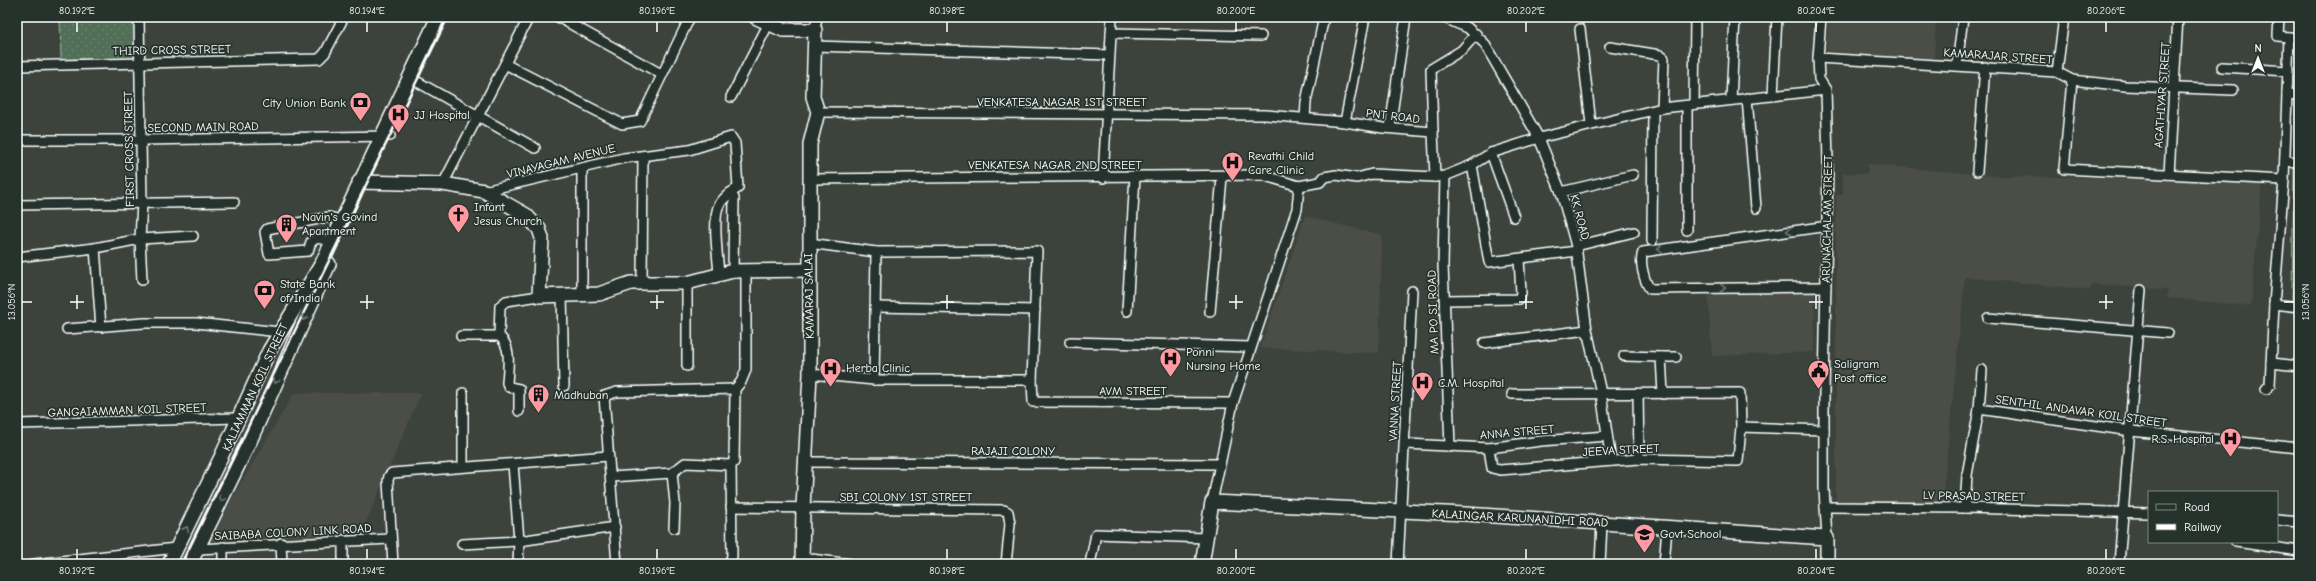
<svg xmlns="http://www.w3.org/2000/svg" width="2316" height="581" font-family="'Comic Neue',sans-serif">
<defs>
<pattern id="grass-dots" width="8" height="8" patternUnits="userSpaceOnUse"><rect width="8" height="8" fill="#516e56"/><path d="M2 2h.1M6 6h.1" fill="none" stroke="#6b846f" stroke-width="1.8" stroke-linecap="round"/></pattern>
</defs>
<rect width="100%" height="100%" fill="#3c433c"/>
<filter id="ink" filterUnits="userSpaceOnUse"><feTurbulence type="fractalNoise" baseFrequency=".025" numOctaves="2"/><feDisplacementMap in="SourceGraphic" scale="8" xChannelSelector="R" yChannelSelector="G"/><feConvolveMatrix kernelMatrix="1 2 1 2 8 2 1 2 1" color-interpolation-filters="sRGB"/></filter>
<g filter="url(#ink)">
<g fill="#4b4e47">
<path d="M1829,17H1936L1934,60L1826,51Z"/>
<path d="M1867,164L1994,176L2262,181L2251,306L2167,298L2168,290L2092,284L2090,290L1965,277L1942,503L1836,501V195H1843V173L1868,174Z"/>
<path d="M1305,216L1382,235L1379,353L1260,348Z"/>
<path d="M1815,292L1814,352L1712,356L1708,293Z"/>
<path d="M294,393H421L361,534L207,541Z"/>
</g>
<g fill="url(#grass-dots)" stroke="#a8b6aa">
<path d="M60,17H135L136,60L61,61Z"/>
<path d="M2294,164H2299V300H2292Z"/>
</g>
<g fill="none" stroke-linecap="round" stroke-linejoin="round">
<defs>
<g id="street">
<path d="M139,17L142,203L140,239L142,280"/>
<path d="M558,17L661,74"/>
<path d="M1442,17L1468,28L1484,43L1539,138L1561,192L1576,246L1587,330L1601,393L1611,461"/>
<path d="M1821,17L1818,58L1819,79L1826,90L1828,161L1824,394V489L1827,538"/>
<path d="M2279,17L2278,36L2299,38"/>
<path d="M1580,29L1591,124"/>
<path d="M815,30L817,17"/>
<path d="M1111,33L1261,36"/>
<path d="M2289,37L2284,180L2274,304L2299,307"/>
<path d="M814,46L1109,55"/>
<path d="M1610,47L1660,55L1664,58L1662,108"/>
<path d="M1818,58L2057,72L2072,80L2125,86L2233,90"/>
<path d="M505,64L622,124L640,121L690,17"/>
<path d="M1957,65L1963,17"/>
<path d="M17,66L319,59L325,53L344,17"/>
<path d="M2222,67L2288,71"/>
<path d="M2057,72L2064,17"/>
<path d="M2072,80L2064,169L2284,180"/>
<path d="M416,81L535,148"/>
<path d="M2287,94L2299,95"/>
<path d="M1773,95L1777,17"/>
<path d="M731,97L772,17"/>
<path d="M1747,98L1756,208"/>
<path d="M1731,100L1735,17"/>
<path d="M1694,104L1695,17"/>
<path d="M818,112L1266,115L1345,122L1383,128L1433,132L1435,177"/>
<path d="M1305,118L1306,102L1324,17"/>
<path d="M1345,122L1365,17"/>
<path d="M1390,128L1406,17"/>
<path d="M1433,132L1431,69L1462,50L1476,34"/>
<path d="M17,140H141L390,136"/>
<path d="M1491,153L1514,217"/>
<path d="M2285,161L2299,162"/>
<path d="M1472,165L1489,262L1577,251"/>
<path d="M582,169V293"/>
<path d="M1977,171L1985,67"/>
<path d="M2169,174L2178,17"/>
<path d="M1445,176L1443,265L1450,447"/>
<path d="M1103,178L1112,17"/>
<path d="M809,179L1262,175L1299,186L1320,182L1324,177L1336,175L1357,178L1372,174L1435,177L1445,176L1472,165L1491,153L1539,138L1662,108L1826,90"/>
<path d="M443,184L529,17"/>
<path d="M484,191L624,158L689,150L731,137L735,143L738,188C731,192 724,197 719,205C712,217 718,258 719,274"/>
<path d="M1561,192L1633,175"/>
<path d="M730,193L734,198L733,271"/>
<path d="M17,205L234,202"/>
<path d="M1687,230V106"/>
<path d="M331,241L317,238L311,242L308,251L269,254L265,232L267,229L329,217L341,220"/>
<path d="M1652,241L1653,112"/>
<path d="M809,243L876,252L1037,251L1032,380L1033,402L1233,403"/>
<path d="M1576,246L1634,232"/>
<path d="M95,248L101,327"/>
<path d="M17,257L95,248L140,239L193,236"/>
<path d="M642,283L643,156"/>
<path d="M687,283V366"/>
<path d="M1826,287L1650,289C1644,281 1639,261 1643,252L1828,226"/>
<path d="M562,294L564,386"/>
<path d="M1445,300L1519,299L1521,293L1519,259"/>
<path d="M875,307L1035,310"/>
<path d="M1127,311L1135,176"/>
<path d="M1210,312L1222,177"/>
<path d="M1988,318L2168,333"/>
<path d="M67,329L144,323H196L280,332"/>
<path d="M461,336H499"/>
<path d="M1070,342L1250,347"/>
<path d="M1484,343L1587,330"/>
<path d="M1624,356L1661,357L1663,394"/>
<path d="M1661,357H1676"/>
<path d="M2271,363L2299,366"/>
<path d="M810,374L874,380H1032"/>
<path d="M874,380L876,252"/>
<path d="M735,389L741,382L746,370V272"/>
<path d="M2266,389L2270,385L2274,304"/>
<path d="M463,393V466"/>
<path d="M1638,394L1639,459"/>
<path d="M1979,409L2131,431L2299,448"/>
<path d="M519,411V389L509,387L507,383C508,367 512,346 499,336L500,306L506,301L539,296"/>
<path d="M17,424L238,418"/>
<path d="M1741,427L1824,430"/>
<path d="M1406,444L1489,448L1541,441L1607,436"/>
<path d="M1489,448L1492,468L1500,470L1639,459L1738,461L1741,427L1740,393L1512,394"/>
<path d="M806,462L1219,464"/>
<path d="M513,464L519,541L518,564"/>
<path d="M672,473L675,503L674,528"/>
<path d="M611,477L672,473L685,463L731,465"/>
<path d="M1212,502L1233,403L1297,209L1299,186"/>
<path d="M731,507L1004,510L1008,512L1010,524L1006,564"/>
<path d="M1825,507L1965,508L2149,513"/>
<path d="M1965,508L1967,475L1979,409L1982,370"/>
<path d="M2277,520L2299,522"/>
<path d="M343,540V564"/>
<path d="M2236,542L2299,551"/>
<path d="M281,543L282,564"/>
<path d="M462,544L519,541L615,527"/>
<path d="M223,547V564"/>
<path d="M198,549L390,539"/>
<path d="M803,558L851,564"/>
<path d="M34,564L176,548"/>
<path d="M393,564L388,481L389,476L392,473L608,456"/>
<path d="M617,564L604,396L617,392L735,389"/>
<path d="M729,564L732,556L731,465L734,462L735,389"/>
<path d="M1090,564L1096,534L1206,538"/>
<path d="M1398,564L1412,291"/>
<path d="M1600,564L1602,523"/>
<path d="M1664,564L1667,528"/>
<path d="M2119,564L2141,290"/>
</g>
<g id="secondary">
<path d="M755,17L783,30H815L813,97L818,112L810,144V374L803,508L802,564"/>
<path d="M359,182L443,184L484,191L526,215L539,229L542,238L539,296L599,294L631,283H687L733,271L809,270"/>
<path d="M169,564L221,457L269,351L322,263L438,17"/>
<path d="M190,564L250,441L329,264"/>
<path d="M1202,564L1212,502L1465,514L1827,538V564"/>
</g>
</defs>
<use href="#street" stroke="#fff" stroke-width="12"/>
<use href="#secondary" stroke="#fff" stroke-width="16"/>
<use href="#street" stroke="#26332d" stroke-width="9"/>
<use href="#secondary" stroke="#26332d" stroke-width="13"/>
<path stroke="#fff" stroke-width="2.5" d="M181,564L448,17"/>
</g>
<defs><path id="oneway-chevron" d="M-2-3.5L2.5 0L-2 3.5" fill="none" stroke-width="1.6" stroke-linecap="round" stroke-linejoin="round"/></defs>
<g stroke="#727a76">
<use href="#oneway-chevron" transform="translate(1789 231) rotate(173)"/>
<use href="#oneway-chevron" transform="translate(1660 249) rotate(172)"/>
<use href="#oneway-chevron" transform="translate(1723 288) rotate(-1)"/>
<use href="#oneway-chevron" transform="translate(304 318) rotate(115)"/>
<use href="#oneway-chevron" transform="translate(276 381) rotate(114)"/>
<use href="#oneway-chevron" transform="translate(222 499) rotate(116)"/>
<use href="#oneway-chevron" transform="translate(186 529) rotate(-64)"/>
</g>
</g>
<path fill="none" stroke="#fff" stroke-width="1.5" d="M77,22V32M367,22V32M657,22V32M947,22V32M1236,22V32M1526,22V32M1816,22V32M2106,22V32M77,295V309M367,295V309M657,295V309M947,295V309M1236,295V309M1526,295V309M1816,295V309M2106,295V309M22,302H32M70,302H84M360,302H374M650,302H664M940,302H954M1229,302H1243M1519,302H1533M1809,302H1823M2099,302H2113M2284,302H2294M77,549V559M367,549V559M657,549V559M947,549V559M1236,549V559M1526,549V559M1816,549V559M2106,549V559"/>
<defs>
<symbol id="bank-pin" viewBox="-11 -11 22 30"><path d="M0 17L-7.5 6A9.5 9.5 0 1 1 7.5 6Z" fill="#ff9aa2" stroke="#26332d"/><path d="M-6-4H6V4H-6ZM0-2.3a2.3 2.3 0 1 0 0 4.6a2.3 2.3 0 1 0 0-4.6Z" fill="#111"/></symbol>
<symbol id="hospital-pin" viewBox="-11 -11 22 30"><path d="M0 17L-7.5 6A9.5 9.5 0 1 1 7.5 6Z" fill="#ff9aa2" stroke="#26332d"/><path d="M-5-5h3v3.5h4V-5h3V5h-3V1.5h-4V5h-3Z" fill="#111"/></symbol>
<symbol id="church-pin" viewBox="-11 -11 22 30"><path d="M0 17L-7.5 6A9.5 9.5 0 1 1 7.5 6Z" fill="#ff9aa2" stroke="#26332d"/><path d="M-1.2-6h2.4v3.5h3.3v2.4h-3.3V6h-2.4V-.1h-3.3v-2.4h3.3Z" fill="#111"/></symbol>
<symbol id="building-pin" viewBox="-11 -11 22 30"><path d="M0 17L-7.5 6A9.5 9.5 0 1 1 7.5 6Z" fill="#ff9aa2" stroke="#26332d"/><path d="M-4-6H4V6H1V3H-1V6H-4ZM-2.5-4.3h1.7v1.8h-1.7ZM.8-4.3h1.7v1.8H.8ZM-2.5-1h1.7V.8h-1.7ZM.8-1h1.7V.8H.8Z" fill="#111"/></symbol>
<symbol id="civic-pin" viewBox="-11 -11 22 30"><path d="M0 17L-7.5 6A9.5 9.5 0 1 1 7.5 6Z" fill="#ff9aa2" stroke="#26332d"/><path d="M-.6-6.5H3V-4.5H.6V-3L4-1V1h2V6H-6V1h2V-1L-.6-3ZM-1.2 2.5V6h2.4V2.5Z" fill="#111"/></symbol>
<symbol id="school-pin" viewBox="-11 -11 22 30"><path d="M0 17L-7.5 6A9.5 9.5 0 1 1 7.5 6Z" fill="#ff9aa2" stroke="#26332d"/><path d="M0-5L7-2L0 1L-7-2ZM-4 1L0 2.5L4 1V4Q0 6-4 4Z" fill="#111"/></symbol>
</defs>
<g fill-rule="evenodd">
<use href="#bank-pin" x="348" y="90" width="25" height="34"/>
<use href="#hospital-pin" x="386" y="102" width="25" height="34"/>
<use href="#hospital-pin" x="1220" y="150" width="25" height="34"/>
<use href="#church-pin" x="446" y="202" width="25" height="34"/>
<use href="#building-pin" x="274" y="212" width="25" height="34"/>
<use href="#bank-pin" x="252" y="278" width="25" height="34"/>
<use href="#hospital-pin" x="1158" y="346" width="25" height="34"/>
<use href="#hospital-pin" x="818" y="356" width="25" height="34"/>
<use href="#civic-pin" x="1806" y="358" width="25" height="34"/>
<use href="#hospital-pin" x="1410" y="370" width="25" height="34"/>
<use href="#building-pin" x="526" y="382" width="25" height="34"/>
<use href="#hospital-pin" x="2218" y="426" width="25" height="34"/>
<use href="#school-pin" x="1632" y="522" width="25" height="34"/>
</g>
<g text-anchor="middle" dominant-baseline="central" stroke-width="3.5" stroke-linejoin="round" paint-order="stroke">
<g font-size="12" fill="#fff" stroke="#26332d">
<text transform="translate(172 50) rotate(-1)">THIRD CROSS STREET</text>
<text transform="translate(1998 56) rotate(4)">KAMARAJAR STREET</text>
<text transform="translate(2162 95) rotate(-86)">AGATHIYAR STREET</text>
<text x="1062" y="102">VENKATESA NAGAR 1ST STREET</text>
<text transform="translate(1393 116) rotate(7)">PNT ROAD</text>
<text transform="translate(203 127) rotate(-1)">SECOND MAIN ROAD</text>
<text transform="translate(129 149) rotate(-91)">FIRST CROSS STREET</text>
<text transform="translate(561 161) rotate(-14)">VINAYAGAM AVENUE</text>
<text x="1055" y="165">VENKATESA NAGAR 2ND STREET</text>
<text transform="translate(1580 217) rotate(75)">KK ROAD</text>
<text transform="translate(1827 219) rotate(-89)">ARUNACHALAM STREET</text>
<text transform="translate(809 296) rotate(-91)">KAMARAJ SALAI</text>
<text transform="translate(1433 312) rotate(-92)">MA PO SI ROAD</text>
<text transform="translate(255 387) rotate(-65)">KALIAMMAN KOIL STREET</text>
<text x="1133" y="391">AVM STREET</text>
<text transform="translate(1395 401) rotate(-87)">VANNA STREET</text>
<text transform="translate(127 410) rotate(-2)">GANGAIAMMAN KOIL STREET</text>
<text transform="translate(2081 411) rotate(8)">SENTHIL ANDAVAR KOIL STREET</text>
<text transform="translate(1517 432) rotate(-5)">ANNA STREET</text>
<text transform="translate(1621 450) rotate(-3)">JEEVA STREET</text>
<text x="1013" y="451">RAJAJI COLONY</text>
<text transform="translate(1974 496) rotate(1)">LV PRASAD STREET</text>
<text x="906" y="497">SBI COLONY 1ST STREET</text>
<text transform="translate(1520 518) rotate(3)">KALAINGAR KARUNANIDHI ROAD</text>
<text transform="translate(293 532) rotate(-3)">SAIBABA COLONY LINK ROAD</text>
</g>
<g font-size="12" fill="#fff" stroke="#26332d" text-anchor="start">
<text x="346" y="103" text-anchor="end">City Union Bank</text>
<text x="414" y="115">JJ Hospital</text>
<text x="1248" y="156">Revathi Child<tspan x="1248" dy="14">Care Clinic</tspan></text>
<text x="474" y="207">Infant<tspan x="474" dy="14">Jesus Church</tspan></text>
<text x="302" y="217">Navin's Govind<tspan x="302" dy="14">Apartment</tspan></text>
<text x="280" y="284">State Bank<tspan x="280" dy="14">of India</tspan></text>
<text x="1186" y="352">Ponni<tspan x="1186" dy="14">Nursing Home</tspan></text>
<text x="1834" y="364">Saligram<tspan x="1834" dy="14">Post office</tspan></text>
<text x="846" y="368">Herba Clinic</text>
<text x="1438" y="383">C.M. Hospital</text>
<text x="554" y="395">Madhuban</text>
<text x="2214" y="439" text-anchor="end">R.S. Hospital</text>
<text x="1660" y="534">Govt School</text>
</g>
</g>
<rect width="2316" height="581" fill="none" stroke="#26332d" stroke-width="44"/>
<rect x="2148" y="491" width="130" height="52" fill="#26332d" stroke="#7d8581"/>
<rect x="2156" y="504" width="20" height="6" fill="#26332d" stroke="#7d8581"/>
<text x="2184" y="511" font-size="12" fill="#ffffff">Road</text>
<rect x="2156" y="524" width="20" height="6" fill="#ffffff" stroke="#7d8581"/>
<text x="2184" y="531" font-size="12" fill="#ffffff">Railway</text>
<g transform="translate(2258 58)" stroke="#26332d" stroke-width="3" paint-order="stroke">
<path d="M0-3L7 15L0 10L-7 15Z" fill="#ffffff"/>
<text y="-6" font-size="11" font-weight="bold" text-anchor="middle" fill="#ffffff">N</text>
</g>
<rect x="22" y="22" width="2272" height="537" fill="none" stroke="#fff" stroke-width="1.5"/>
<g font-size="10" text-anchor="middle" fill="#fff">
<text x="77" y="14">80.192°E</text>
<text x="367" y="14">80.194°E</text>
<text x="657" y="14">80.196°E</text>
<text x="947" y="14">80.198°E</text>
<text x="1236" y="14">80.200°E</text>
<text x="1526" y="14">80.202°E</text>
<text x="1816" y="14">80.204°E</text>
<text x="2106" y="14">80.206°E</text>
<text transform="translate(11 302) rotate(-90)" y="4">13.056°N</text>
<text transform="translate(2305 302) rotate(-90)" y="4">13.056°N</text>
<text x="77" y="574">80.192°E</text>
<text x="367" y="574">80.194°E</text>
<text x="657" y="574">80.196°E</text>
<text x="947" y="574">80.198°E</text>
<text x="1236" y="574">80.200°E</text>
<text x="1526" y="574">80.202°E</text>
<text x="1816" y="574">80.204°E</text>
<text x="2106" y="574">80.206°E</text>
</g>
</svg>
